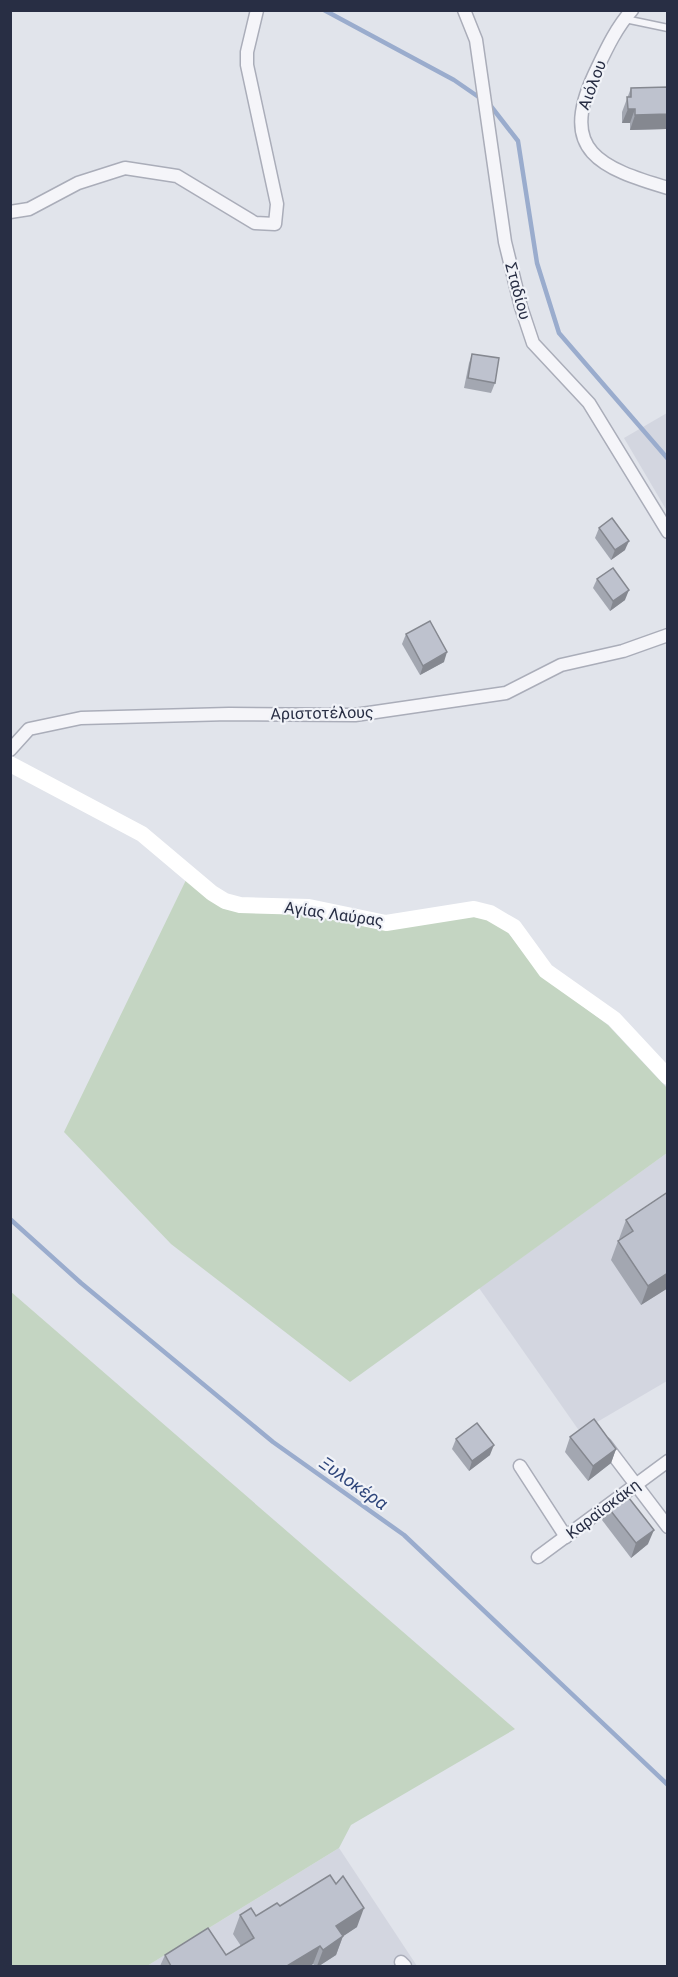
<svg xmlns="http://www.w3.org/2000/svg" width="678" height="1977" font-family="Roboto,sans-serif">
<rect width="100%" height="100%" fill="#e1e4eb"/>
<g fill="#d3d6e0">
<path d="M667,413V511L624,438Z"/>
<path d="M667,1153V1381L580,1432L479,1288Z"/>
<path d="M339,1848L417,1966H147Z"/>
</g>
<g fill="#c4d5c2">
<path d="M186,880L224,909L309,914L468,916L488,919L506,930L541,975L608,1025L667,1088V1153L350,1382L171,1244L64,1132Z"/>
<path d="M10,1291L515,1729L351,1825L339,1848L147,1966H11Z"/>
</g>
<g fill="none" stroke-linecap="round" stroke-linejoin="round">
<g stroke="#9aaccd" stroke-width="4.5">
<path d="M324,10L454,80L483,100"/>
<path d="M490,105L518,141L537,263L559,333L668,459"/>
<path d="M10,1219L81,1283L273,1442L404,1535L668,1785"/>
</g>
<defs>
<path id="lane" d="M625,19L668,28"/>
<g id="street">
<path d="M464,10L476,40L505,242L521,307L533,343L589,403L668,532"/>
<path d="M632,10C615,29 605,52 594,75C559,151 600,168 668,188"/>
<path d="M10,212L29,209L78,183L125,168L177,176L255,223L275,224L277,204L247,65V52L257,10"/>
<path d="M10,750L29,729L81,718L229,714L355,715L506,693L561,665L623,651L668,635"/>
<path d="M605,1444L668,1527"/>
<path d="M520,1466L566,1537"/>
<path d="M538,1557L668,1461"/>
<path d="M401,1962L405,1966"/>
</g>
</defs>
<use href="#lane" stroke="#aaadb9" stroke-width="9"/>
<use href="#street" stroke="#aaadb9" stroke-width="15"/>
<use href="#lane" stroke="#f5f5f9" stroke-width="6"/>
<use href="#street" stroke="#f5f5f9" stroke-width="12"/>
<path stroke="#fff" stroke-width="16" d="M10,764L142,834L212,893L225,901L240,905L309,907L386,923L474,909L490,913L514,927L546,971L614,1019L668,1077"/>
</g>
<g fill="#a3a7b1">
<path d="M668,87V124L666,129L630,130V123H622V112L631,88Z"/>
<path d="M472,354L495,383L491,393L464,388L469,363Z"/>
<path d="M599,528L625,550L611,560L595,538Z"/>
<path d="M597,579L625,600L610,611L593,588Z"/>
<path d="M406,634L444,662L420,675L402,644Z"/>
<path d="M668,1192V1288L641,1305L611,1260L618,1241L620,1240L619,1239L626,1220Z"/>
<path d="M570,1437L616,1449L611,1463L588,1481L565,1452Z"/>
<path d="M456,1439L490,1455L469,1471L452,1449Z"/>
<path d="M607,1506L648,1544L631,1558L602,1520Z"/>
<path d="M280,1906L357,1927L343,1936L336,1955L319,1966H315L313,1964L310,1966H160L165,1955H226L241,1946L233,1934L240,1915L256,1916Z"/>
</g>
<g fill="#858890">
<path d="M628,109H635L630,123H622Z"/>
<path d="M668,114V124L666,129L630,130L635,115Z"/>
<path d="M629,541L625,550L611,560L615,550Z"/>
<path d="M629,590L625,600L610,611L613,601Z"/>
<path d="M447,652L444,662L420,675L423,666Z"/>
<path d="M668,1273V1288L641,1305L648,1286Z"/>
<path d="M494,1445L490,1455L469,1471L472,1461Z"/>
<path d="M616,1449L611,1463L588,1481L593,1466Z"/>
<path d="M654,1530L648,1544L631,1558L636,1543Z"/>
<path d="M364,1908L357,1927L330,1945L336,1926Z"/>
<path d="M343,1936L336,1955L319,1966H317L323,1950Z"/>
<path d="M320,1946L313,1964L310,1966H287Z"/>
</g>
<g fill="#bec2ce" stroke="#858890" stroke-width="1.5">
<path d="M668,87V114L635,115V109H628L627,97H631V88Z"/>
<path d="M472,354L499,358L495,383L468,378Z"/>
<path d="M612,518L629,541L615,550L599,528Z"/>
<path d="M613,568L629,590L613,601L597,579Z"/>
<path d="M430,621L447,652L423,666L406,634Z"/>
<path d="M668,1192V1273L648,1286L618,1241L633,1231L626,1220Z"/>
<path d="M594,1419L616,1449L593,1466L570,1437Z"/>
<path d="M477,1423L494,1445L472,1461L456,1439Z"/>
<path d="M625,1493L654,1530L636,1543L607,1506Z"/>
<path d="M330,1875L336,1884L343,1876L364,1908L336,1926L343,1936L323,1950L320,1946L287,1966H171L165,1955L208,1928L226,1955L254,1938L240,1915L251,1908L256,1916L277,1903L280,1906Z"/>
</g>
<g text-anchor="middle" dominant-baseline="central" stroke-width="4.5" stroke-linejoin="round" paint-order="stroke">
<g font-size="16" fill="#282e44" stroke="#f1f3f8">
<text transform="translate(592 85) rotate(-69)">Αιόλου</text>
<text transform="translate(518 291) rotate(75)">Σταδίου</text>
<text transform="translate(322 713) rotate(-1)">Αριστοτέλους</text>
<text transform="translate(334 914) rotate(8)">Αγίας Λαύρας</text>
<text transform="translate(603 1509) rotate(-37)">Καραϊσκάκη</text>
</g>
<g font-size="18" font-style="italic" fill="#2f467b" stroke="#f1f3f8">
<text transform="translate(354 1483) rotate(35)">Ξυλοκέρα</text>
</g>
</g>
<rect width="678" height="1977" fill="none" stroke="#282e44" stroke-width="24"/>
</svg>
